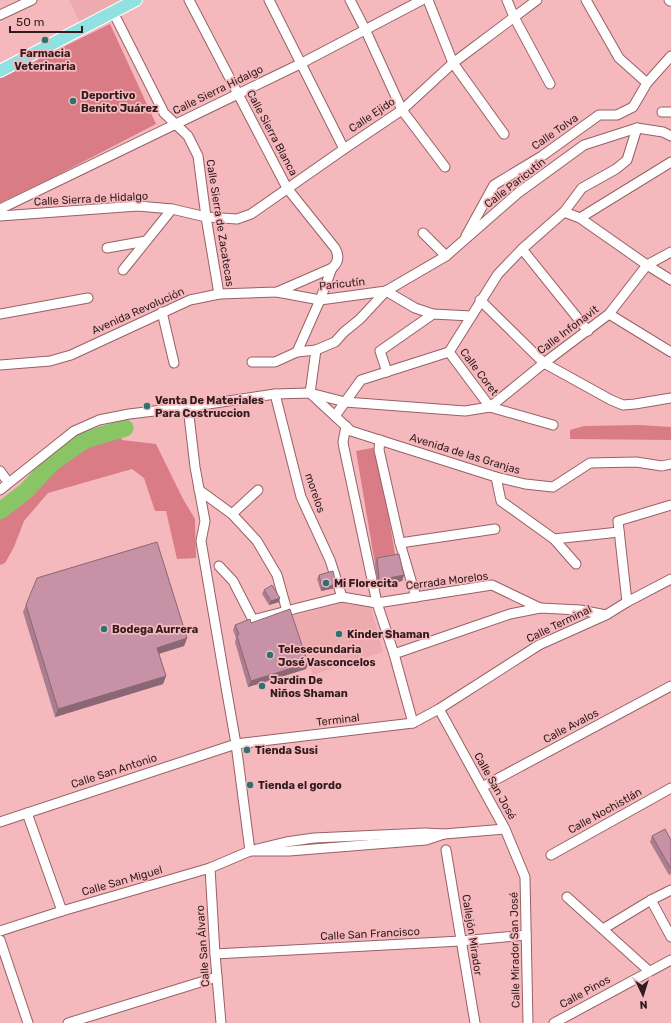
<svg xmlns="http://www.w3.org/2000/svg" width="671" height="1023" font-family="Rubik,sans-serif">
<rect width="100%" height="100%" fill="#f5b9bd"/>
<g fill="#eeabaf">
<path d="M69,0H124L80,23Z"/>
<path d="M341,603L371,607L383,652L313,675L293,616Z"/>
</g>
<g fill="#da7c85">
<path d="M110,24L156,124L48,180L0,203V78Z"/>
<path d="M640,425L671,427V440L570,439V430L584,426Z"/>
<path d="M119,434L122,440L156,444L183,499L195,519L196,558L177,559L166,511H155L144,478L132,469L48,493L24,521L14,547L5,563L0,565V515L26,494L54,465L86,443Z"/>
<path d="M377,447L396,560L375,564L356,451Z"/>
</g>
<g fill="none" stroke-linecap="round" stroke-linejoin="round">
<path stroke="#8ac565" stroke-width="17" d="M0,511L26,491L52,463L85,440L125,428"/>
<defs>
<g id="minor">
<path d="M269,0L344,149"/>
<path d="M350,0L365,29L402,110L445,167"/>
<path d="M428,0L453,63L504,134"/>
<path d="M507,0L514,17L550,84"/>
<path d="M586,0L619,58L647,83"/>
<path d="M669,0L670,1"/>
<path d="M113,12L164,113L188,136L198,156L206,217L219,294"/>
<path d="M0,15L32,0"/>
<path d="M662,112H671"/>
<path d="M0,209L300,64L422,0"/>
<path d="M564,212L580,218L647,265L671,280"/>
<path d="M0,216L138,206L172,209L206,217L237,219L251,214L344,149L402,110L453,63L537,0"/>
<path d="M580,218L671,162"/>
<path d="M423,233L446,256"/>
<path d="M466,236L494,185L542,156L599,115H617L633,107L647,83L671,56"/>
<path d="M107,248L146,241"/>
<path d="M522,249L588,331"/>
<path d="M123,270L172,209"/>
<path d="M386,291L415,308L433,314L471,316"/>
<path d="M277,292L320,300L386,291"/>
<path d="M480,300L544,363L611,400L623,405L635,404L671,398"/>
<path d="M162,312L174,363"/>
<path d="M0,314L88,298"/>
<path d="M609,314L671,352"/>
<path d="M297,352L320,300L332,268"/>
<path d="M449,352L498,274L522,249L564,212L582,188L616,169L627,160L637,128"/>
<path d="M449,352L490,407"/>
<path d="M252,362H275L297,352L316,350L335,342L344,332L360,319L386,291L446,256L518,193L584,145L637,128L663,132L671,136"/>
<path d="M0,365L50,361L71,355L190,300L219,294L277,292L332,268C339,262 339,255 335,248L287,188L189,0"/>
<path d="M387,372L380,351L433,314"/>
<path d="M310,393L316,350"/>
<path d="M275,394L301,497L330,560L342,597"/>
<path d="M311,394L351,431L496,477L525,484L553,487L590,463L636,462L662,466L671,464"/>
<path d="M188,407L195,467L205,521L201,541L227,693L236,744L250,851H289L426,840L444,834"/>
<path d="M490,407L544,363L609,314L647,265L671,252"/>
<path d="M335,416L361,380L449,352"/>
<path d="M346,426L343,442L344,448L377,603L394,654L413,723"/>
<path d="M380,440L379,450L400,543L416,597"/>
<path d="M0,471L8,482"/>
<path d="M496,477L501,501L554,539L619,532"/>
<path d="M0,490L74,431L99,420L129,414L188,407L275,394L310,393L345,402L465,411L490,407L553,425"/>
<path d="M199,490L232,514L257,541L277,575L287,611"/>
<path d="M232,514L258,490"/>
<path d="M554,539L576,564"/>
<path d="M400,543L495,529"/>
<path d="M219,566L233,581L253,620L287,611L298,608L342,597L377,603L492,585L540,608"/>
<path d="M627,602L618,521L671,505"/>
<path d="M394,654L510,614L540,608L580,610L606,615"/>
<path d="M439,709L505,829L525,877L528,1023"/>
<path d="M482,787L671,686"/>
<path d="M27,813L62,911"/>
<path d="M0,822L236,744L413,723L439,709L539,645L606,615L627,602L671,579"/>
<path d="M446,850L475,1023"/>
<path d="M551,855L671,788"/>
<path d="M210,868L215,954L221,1023"/>
<path d="M567,897L649,971"/>
<path d="M651,900L671,937"/>
<path d="M603,929L651,900L671,890"/>
<path d="M0,931L62,911L210,868L250,851L286,842L314,838L425,833L444,834L505,829"/>
<path d="M0,940L28,1023"/>
<path d="M215,954L461,941L526,935"/>
<path d="M68,1023L217,977"/>
<path d="M554,1023L671,960"/>
</g>
<path id="major" d="M0,71L136,0"/>
</defs>
<use href="#minor" stroke="#976165" stroke-width="11"/>
<use href="#major" stroke="#fff" stroke-width="14"/>
<use href="#minor" stroke="#fff" stroke-width="9"/>
<use href="#major" stroke="#92e1e1" stroke-width="12"/>
</g>
<g fill="#ab7e8f">
<path d="M377,558L404,575L402,581L377,586L375,564Z"/>
<path d="M319,575L335,588L321,591L317,579Z"/>
<path d="M264,590L279,602L269,605L262,594Z"/>
<path d="M26,605L187,638L184,646L159,654L166,676L163,684L55,717L23,612Z"/>
<path d="M251,623L308,663L306,669L248,687L235,642L236,638L233,630L235,625Z"/>
<path d="M652,836L671,840V874L669,875L650,842Z"/>
</g>
<g fill="#8b6674">
<path d="M404,575L402,581L377,586L379,580Z"/>
<path d="M336,584L335,588L321,591L322,588Z"/>
<path d="M280,598L279,602L269,605L271,601Z"/>
<path d="M187,638L184,646L154,655L157,648Z"/>
<path d="M308,663L306,669L248,687L251,681Z"/>
<path d="M166,676L163,684L55,717L58,709Z"/>
</g>
<g fill="#c792a6" stroke="#8b6674">
<path d="M157,542L187,638L157,648L166,676L58,709L26,605L37,578Z"/>
<path d="M399,554L404,575L379,580L377,558Z"/>
<path d="M333,571L336,584L322,588L319,575Z"/>
<path d="M272,585L280,598L271,601L264,590Z"/>
<path d="M290,609L308,663L251,681L237,636L239,634L235,625L250,619L251,623Z"/>
<path d="M665,829L671,840V869L652,836Z"/>
</g>
<g fill="#297373" stroke="#f5b9bd" stroke-width="1.5">
<circle cx="45" cy="40" r="4"/>
<circle cx="73" cy="101" r="4"/>
<circle cx="147" cy="406" r="4"/>
<circle cx="326" cy="583" r="4"/>
<circle cx="104" cy="629" r="4"/>
<circle cx="339" cy="634" r="4"/>
<circle cx="270" cy="655" r="4"/>
<circle cx="262" cy="686" r="4"/>
<circle cx="247" cy="750" r="4"/>
<circle cx="250" cy="785" r="4"/>
</g>
<g text-anchor="middle" dominant-baseline="central" stroke-width="3.5" stroke-linejoin="round" paint-order="stroke">
<g font-size="11" font-weight="bold" fill="#311b1d" stroke="#f5b9bd" text-anchor="start">
<text x="45" y="53" text-anchor="middle">Farmacia<tspan x="45" dy="13">Veterinaria</tspan></text>
<text x="81" y="95">Deportivo<tspan x="81" dy="13">Benito Juárez</tspan></text>
<text x="155" y="400">Venta De Materiales<tspan x="155" dy="13">Para Costruccion</tspan></text>
<text x="334" y="583">Mi Florecita</text>
<text x="112" y="629">Bodega Aurrera</text>
<text x="347" y="634">Kinder Shaman</text>
<text x="278" y="649">Telesecundaria<tspan x="278" dy="13">José Vasconcelos</tspan></text>
<text x="270" y="680">Jardin De<tspan x="270" dy="13">Niños Shaman</tspan></text>
<text x="255" y="750">Tienda Susi</text>
<text x="258" y="785">Tienda el gordo</text>
</g>
<g font-size="11" fill="#311b1d" stroke="#f5b9bd">
<text transform="translate(218 90) rotate(-26)">Calle Sierra Hidalgo</text>
<text transform="translate(372 115) rotate(-34)">Calle Ejido</text>
<text transform="translate(555 132) rotate(-35)">Calle Tolva</text>
<text transform="translate(272 133) rotate(62)">Calle Sierra Blanca</text>
<text transform="translate(515 183) rotate(-38)">Calle Paricutín</text>
<text transform="translate(91 199) rotate(-3)">Calle Sierra de Hidalgo</text>
<text transform="translate(220 223) rotate(81)">Calle Sierra de Zacatecas</text>
<text transform="translate(342 284) rotate(-6)">Paricutín</text>
<text transform="translate(138 311) rotate(-24)">Avenida Revolución</text>
<text transform="translate(568 330) rotate(-37)">Calle Infonavit</text>
<text transform="translate(479 372) rotate(53)">Calle Coret</text>
<text transform="translate(465 454) rotate(17)">Avenida de las Granjas</text>
<text transform="translate(315 493) rotate(71)">morelos</text>
<text transform="translate(447 581) rotate(-7)">Cerrada Morelos</text>
<text transform="translate(559 624) rotate(-26)">Calle Terminal</text>
<text transform="translate(338 720) rotate(-7)">Terminal</text>
<text transform="translate(571 726) rotate(-28)">Calle Avalos</text>
<text transform="translate(114 771) rotate(-18)">Calle San Antonio</text>
<text transform="translate(495 786) rotate(61)">Calle San José</text>
<text transform="translate(605 811) rotate(-29)">Calle Nochistlán</text>
<text transform="translate(122 881) rotate(-16)">Calle San Miguel</text>
<text transform="translate(370 934) rotate(-3)">Calle San Francisco</text>
<text transform="translate(472 935) rotate(81)">Callejón Mirador</text>
<text transform="translate(203 946) rotate(-94)">Calle San Álvaro</text>
<text transform="translate(515 950) rotate(-91)">Calle Mirador San José</text>
<text transform="translate(585 992) rotate(-29)">Calle Pinos</text>
</g>
</g>
<g transform="translate(643 995) rotate(176)" stroke="#f5b9bd" stroke-width="3" paint-order="stroke">
<path d="M0-3L7 15L0 10L-7 15Z" fill="#311b1d"/>
<text y="-6" font-size="11" font-weight="bold" text-anchor="middle" fill="#311b1d">N</text>
</g>
<path d="M10 26v6h72v-6" fill="none" stroke="#311b1d" stroke-width="2"/>
<text x="16" y="26" font-size="12" fill="#311b1d" stroke="#f5b9bd" stroke-width="3" paint-order="stroke">50 m</text>
</svg>
